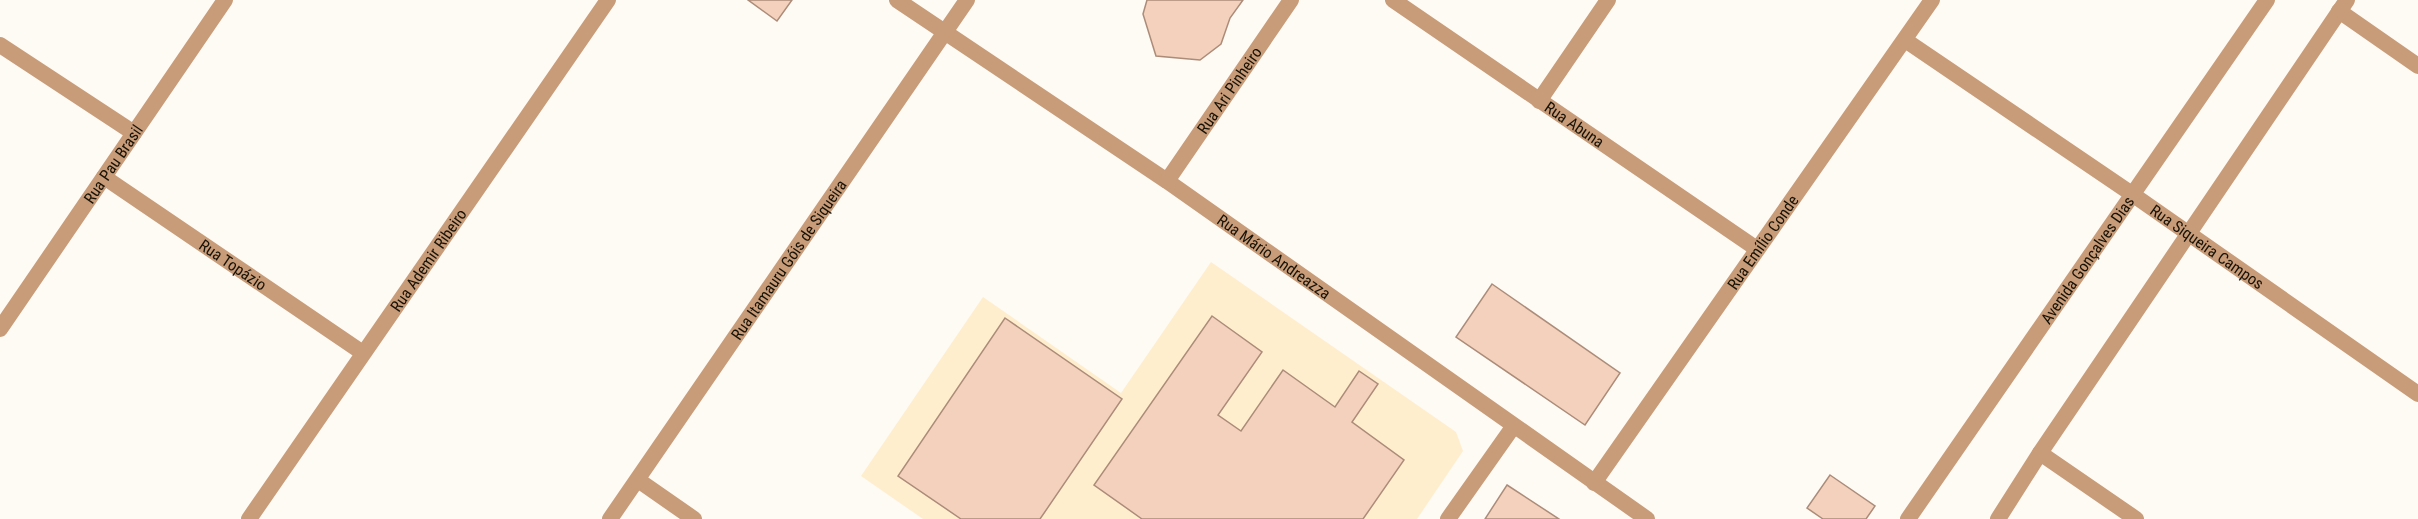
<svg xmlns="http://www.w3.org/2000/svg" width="2418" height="519" font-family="'Roboto Condensed',sans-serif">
<rect width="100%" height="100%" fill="#fefaf4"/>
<path fill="#ffeece" d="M1211,262L1456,432L1463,451L1417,519H923L861,476L983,297L1121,393Z"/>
<g fill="#f3d1bd" stroke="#ac8c79" stroke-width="1.5">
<path d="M748,0H792L777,21Z"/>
<path d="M1147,0H1243L1230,18L1221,44L1200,60L1156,56L1143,14Z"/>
<path d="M1492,284L1620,373L1585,425L1456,337Z"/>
<path d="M1212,316L1262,352L1218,415L1241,431L1283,370L1335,407L1359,371L1378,384L1352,422L1404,460L1363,519H1142L1094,485Z"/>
<path d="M1005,318L1122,399L1040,519H961L898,476Z"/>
<path d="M1830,475L1875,506L1866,519H1823L1807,508Z"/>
<path d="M1507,485L1559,519H1485Z"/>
</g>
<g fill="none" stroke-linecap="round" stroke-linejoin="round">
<g stroke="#c89c79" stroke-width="16">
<path id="s1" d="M897,0L1167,181L1647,519"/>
<path id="s2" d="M1393,0L1757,249"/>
<path d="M2339,11L2418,66"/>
<path id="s3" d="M1905,40L2132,194L2418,394"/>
<path d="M0,45L134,133"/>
<path d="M1539,101L1608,0"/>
<path id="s4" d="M104,177L363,353"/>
<path id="s5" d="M1167,181L1291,0"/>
<path id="s6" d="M0,329L225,0"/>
<path d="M2040,453L2136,519"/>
<path d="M638,480L694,519"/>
<path id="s7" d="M1594,483L1932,0"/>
<path id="s8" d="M249,519L608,0"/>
<path id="s9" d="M610,519L967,0"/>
<path d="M1448,519L1513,427"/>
</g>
<g stroke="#c89c79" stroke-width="16">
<path id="s10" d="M1908,519L2267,0"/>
<path d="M1998,519L2040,453L2347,0"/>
</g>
</g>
<g text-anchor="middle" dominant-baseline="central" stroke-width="4.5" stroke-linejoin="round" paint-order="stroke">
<g font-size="16" fill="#171206" stroke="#fefaf4">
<text stroke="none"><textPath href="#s5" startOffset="110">Rua Ari Pinheiro</textPath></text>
<text stroke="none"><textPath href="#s2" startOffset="220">Rua Abuna</textPath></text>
<text stroke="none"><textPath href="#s6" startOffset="200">Rua Pau Brasil</textPath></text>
<text stroke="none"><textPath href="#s7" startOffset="294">Rua Emílio Conde</textPath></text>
<text stroke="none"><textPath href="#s3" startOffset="366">Rua Siqueira Campos</textPath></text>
<text stroke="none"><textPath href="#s1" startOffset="456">Rua Mário Andreazza</textPath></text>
<text stroke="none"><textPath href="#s8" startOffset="315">Rua Ademir Ribeiro</textPath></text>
<text stroke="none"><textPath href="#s10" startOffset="315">Avenida Gonçalves Dias</textPath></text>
<text stroke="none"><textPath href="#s9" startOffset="315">Rua Itamauru Góis de Siqueira</textPath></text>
<text stroke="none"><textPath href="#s4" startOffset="156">Rua Topázio</textPath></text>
</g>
</g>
</svg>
